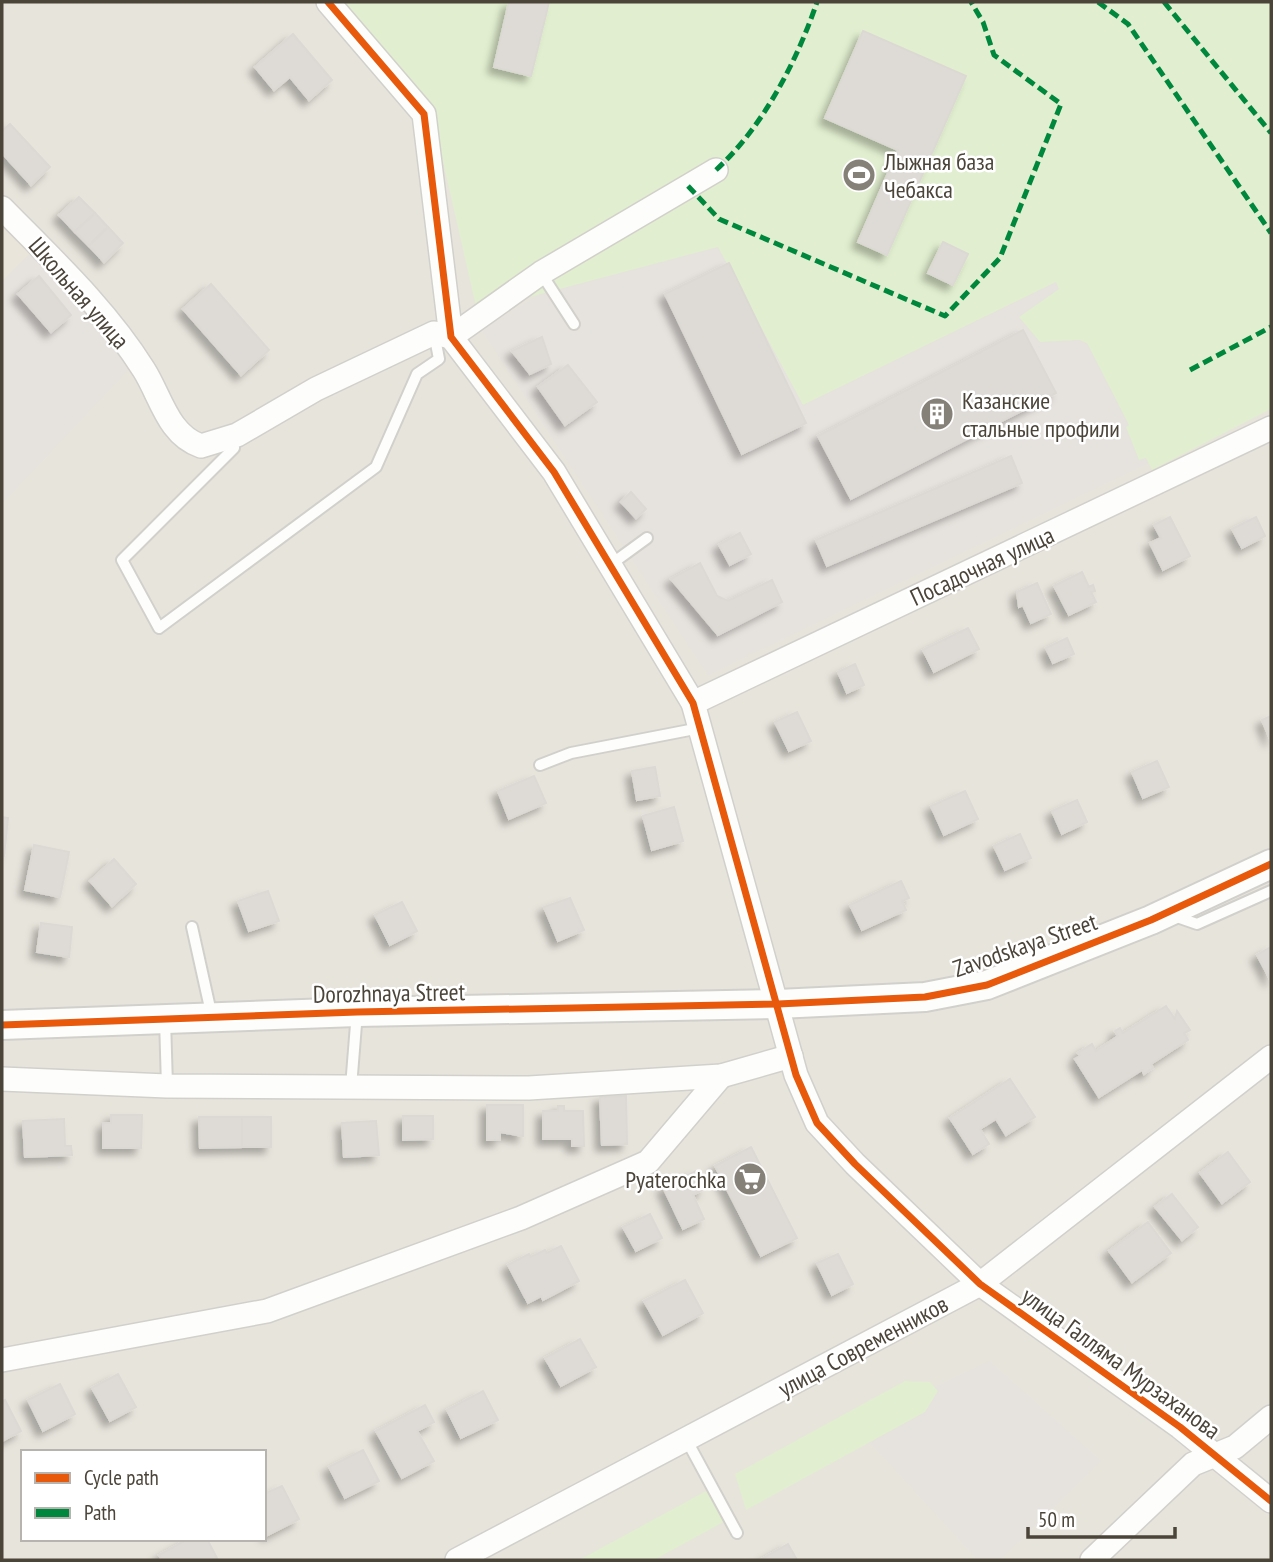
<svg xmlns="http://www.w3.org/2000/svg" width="1273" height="1562" font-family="'PT Sans Narrow',sans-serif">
<defs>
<filter id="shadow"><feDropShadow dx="-6" dy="6" stdDeviation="3.5" flood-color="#0004"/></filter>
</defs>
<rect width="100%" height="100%" fill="#f4f2ee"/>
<path fill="#e7e4dc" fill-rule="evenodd" d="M2,2H1115L1271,157V1560H2ZM23,1452H264V1539H23Z"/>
<g fill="#e6e2de">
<path d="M841,2L1105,316L1167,454L708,675L481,329L714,194Z"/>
<path d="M31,253L139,358L2,503V281Z"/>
<path d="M989,1361L1101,1461L1000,1560H978L855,1426Z"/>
</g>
<path fill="#eae5da" d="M2,224L31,253L2,281Z"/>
<g fill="#e1eecf">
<path d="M339,2H1271V409L1152,470L1146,458L1139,460L1126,427L1129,425L1087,343L1079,340L1040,342L1019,317L1059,289L1056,282L803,405L718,247L477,311L430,104Z"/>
<path d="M905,1381L930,1382L938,1391L925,1412L746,1510L735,1474Z"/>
<path d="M717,1485L729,1519L654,1560H579Z"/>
</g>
<g fill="#dedbd6" stroke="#dcd9d4" stroke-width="2" filter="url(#shadow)">
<path d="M509,2H549L531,76L494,67Z"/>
<path d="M863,31L966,76L887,255L858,242L898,150L825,118Z"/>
<path d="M293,34L332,80L309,100L290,77L274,90L255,67Z"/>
<path d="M10,124L50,167L31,185L2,153V131Z"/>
<path d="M79,197L95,213L75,232L59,215Z"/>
<path d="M95,213L108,227L89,246L75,232Z"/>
<path d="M108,227L123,243L104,262L89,246Z"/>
<path d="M943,242L968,254L953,285L928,273Z"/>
<path d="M729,263L806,423L742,454L665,294Z"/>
<path d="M39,276L71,315L51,332L18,294Z"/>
<path d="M211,284L269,350L241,375L183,309Z"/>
<path d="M1023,330L1056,393L851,499L818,436Z"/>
<path d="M542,337L551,364L530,374L512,351Z"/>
<path d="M568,365L597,402L565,425L538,387Z"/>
<path d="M1011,456L1022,483L827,566L816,540Z"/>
<path d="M631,492L646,509L636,518L621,502Z"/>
<path d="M1170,517L1190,556L1163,570L1150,543L1161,538L1154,525Z"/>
<path d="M1256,517L1265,536L1242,548L1232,529Z"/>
<path d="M740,533L751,554L730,565L719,545Z"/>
<path d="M700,563L717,596L728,601L772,580L782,602L718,635L671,579Z"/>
<path d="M1082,572L1089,587L1093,585L1095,591L1091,592L1096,602L1069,615L1054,586Z"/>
<path d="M1037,583L1051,614L1031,623L1023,605L1019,607L1017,592Z"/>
<path d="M968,628L979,649L934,672L923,650Z"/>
<path d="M1067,638L1074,654L1053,663L1046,648Z"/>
<path d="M855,664L864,685L847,693L838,672Z"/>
<path d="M797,712L811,741L789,751L775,722Z"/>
<path d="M1271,716V741L1262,720Z"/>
<path d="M1157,761L1169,787L1143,798L1132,772Z"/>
<path d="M655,767L660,796L637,800L632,771Z"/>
<path d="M534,776L546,803L509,819L498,791Z"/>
<path d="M965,791L978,819L944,835L931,806Z"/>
<path d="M1077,800L1087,822L1062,834L1052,811Z"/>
<path d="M674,807L683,841L652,850L643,816Z"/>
<path d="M2,817L8,818L4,856H2Z"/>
<path d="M1020,834L1031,858L1005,870L994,846Z"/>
<path d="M34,845L69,852L60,897L25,890Z"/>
<path d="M114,859L136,884L112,906L90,881Z"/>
<path d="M901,881L909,898L902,901L906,910L862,930L850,905Z"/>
<path d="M268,891L279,921L249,931L238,901Z"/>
<path d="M570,898L584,930L558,941L544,907Z"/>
<path d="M402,902L417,931L390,945L375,915Z"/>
<path d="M41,923L72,927L69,957L37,952Z"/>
<path d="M1271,947V981L1257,955Z"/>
<path d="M1166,1006L1175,1019L1177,1011L1190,1030L1184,1033L1188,1040L1151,1064L1153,1068L1144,1074L1142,1070L1099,1097L1075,1059L1080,1056L1078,1053L1092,1044L1096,1051L1118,1036L1115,1031L1120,1028L1123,1033Z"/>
<path d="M1010,1079L1035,1117L1006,1135L996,1119L980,1129L989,1144L973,1154L950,1118Z"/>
<path d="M626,1096L627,1144L602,1145L600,1097Z"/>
<path d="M487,1105H523V1136L500,1132V1140H487Z"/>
<path d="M558,1106H564V1111H583L584,1146H572V1139H543V1111H558Z"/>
<path d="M111,1115H142L141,1148H103V1123H111Z"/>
<path d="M403,1116H433V1139L403,1140Z"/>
<path d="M199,1117H242V1147L200,1148Z"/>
<rect x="242" y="1117" width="29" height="30"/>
<path d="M64,1119L65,1146H71L72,1155L25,1157L23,1121Z"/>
<path d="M376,1121L379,1155L344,1157L342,1123Z"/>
<path d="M751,1147L797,1238L761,1256L715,1166Z"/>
<path d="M1228,1152L1250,1182L1222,1203L1200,1173Z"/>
<path d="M696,1171L704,1189L693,1195L704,1219L683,1229L663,1187Z"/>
<path d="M1172,1194L1198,1227L1182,1240L1155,1207Z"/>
<path d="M650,1214L662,1238L636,1251L623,1227Z"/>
<path d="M1148,1222L1171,1253L1132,1282L1109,1251Z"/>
<path d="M561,1246L579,1281L543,1300L541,1296L528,1303L508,1265L529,1254L531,1257L545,1250L547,1253Z"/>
<path d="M838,1254L853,1284L832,1295L817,1263Z"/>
<path d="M685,1280L703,1313L663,1335L644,1301Z"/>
<path d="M580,1339L596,1367L561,1386L545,1358Z"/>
<path d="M118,1374L136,1407L110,1421L92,1388Z"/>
<path d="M60,1384L75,1414L43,1431L28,1400Z"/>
<path d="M483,1391L498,1420L461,1438L447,1410Z"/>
<path d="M5,1400L21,1431L2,1441V1402Z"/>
<path d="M425,1405L434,1422L417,1431L434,1461L402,1478L376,1431Z"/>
<path d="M363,1450L379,1481L345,1498L329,1467Z"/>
<path d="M282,1486L299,1519L268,1535L264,1528V1494Z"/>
<path d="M188,1539H207L218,1560H162L159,1555Z"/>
<path d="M788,1544L797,1560H760Z"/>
</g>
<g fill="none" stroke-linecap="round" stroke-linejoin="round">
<defs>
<g id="service">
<path d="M541,273L574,324"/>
<path d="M232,437L234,448L122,560L159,628L376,467L417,374L439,359L434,333"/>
<path d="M610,565L647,538"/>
<path d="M540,765L571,753L700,728"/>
<path d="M1174,916L1197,924L1271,891"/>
<path d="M192,927L212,1017"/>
<path d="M165,1019L167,1086"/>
<path d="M351,1087L357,1012"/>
<path d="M686,1439L737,1533"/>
</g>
<g id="minor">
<path d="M328,2L424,114L451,337L554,472L693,703L796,1075L817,1123L855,1164L980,1284L1180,1427L1271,1501"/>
<path d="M2,208C52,259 106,309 144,370C161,397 168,435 201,446L237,435L316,389L434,333L451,337L541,273L716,170"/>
<path d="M693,703L1271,428"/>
<path d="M2,1079L167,1086L529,1088L721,1076L791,1056"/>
<path d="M2,1360L267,1311L521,1218L648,1162L721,1076"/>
<path d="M457,1560L980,1284L1271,1057"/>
<path d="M1092,1560L1193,1464L1235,1447L1271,1417"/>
</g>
<path id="tertiary" d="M2,1025L357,1012L778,1004L925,997L987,985L1151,920L1271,864"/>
</defs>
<use href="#service" stroke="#d2d0cb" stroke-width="14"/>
<use href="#minor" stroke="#d2d0cb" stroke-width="26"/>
<use href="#tertiary" stroke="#d2d0cb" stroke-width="32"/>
<use href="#service" stroke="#fdfdfc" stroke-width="10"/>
<use href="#minor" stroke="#fdfdfc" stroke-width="23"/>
<use href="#tertiary" stroke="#fdfdfc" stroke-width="28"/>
<g stroke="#00873e" stroke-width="5" stroke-dasharray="10 5" stroke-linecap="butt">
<path d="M1098,2L1128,24L1271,233"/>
<path d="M1164,2L1271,133"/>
<path d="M716,170C763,127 797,61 817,2"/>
<path d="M688,186L719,219L945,316L1000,258L1061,104L994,55L983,22L971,2"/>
<path d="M1190,370L1271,327"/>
</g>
<defs>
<g id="cycleway">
<path d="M328,2L424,114L451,337L554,472L693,703L796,1075L817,1123L855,1164L980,1284L1180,1427L1271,1501"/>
<path d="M2,1025L357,1012L778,1004L925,997L987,985L1151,920L1271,864"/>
</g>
</defs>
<use href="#cycleway" stroke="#fff" stroke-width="11"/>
<use href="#cycleway" stroke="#e8590c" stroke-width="7"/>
</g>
<defs>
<symbol id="stadium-disc" viewBox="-11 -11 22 22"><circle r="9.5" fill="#868178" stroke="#fff"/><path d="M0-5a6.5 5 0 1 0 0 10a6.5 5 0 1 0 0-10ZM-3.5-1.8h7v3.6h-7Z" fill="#fff"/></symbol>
<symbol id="building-disc" viewBox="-11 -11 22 22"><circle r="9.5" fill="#868178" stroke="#fff"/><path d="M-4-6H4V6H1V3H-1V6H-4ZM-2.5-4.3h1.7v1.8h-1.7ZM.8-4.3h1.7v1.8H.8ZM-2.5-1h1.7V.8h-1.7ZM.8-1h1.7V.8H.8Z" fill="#fff"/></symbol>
<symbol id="supermarket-disc" viewBox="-11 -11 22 22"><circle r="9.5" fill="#868178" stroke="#fff"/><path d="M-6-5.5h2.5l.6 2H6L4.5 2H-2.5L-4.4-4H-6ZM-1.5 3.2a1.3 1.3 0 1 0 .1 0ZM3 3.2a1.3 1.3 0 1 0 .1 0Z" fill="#fff"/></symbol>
</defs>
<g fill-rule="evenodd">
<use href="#stadium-disc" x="840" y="156" width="38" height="38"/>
<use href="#building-disc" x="918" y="395" width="38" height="38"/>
<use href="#supermarket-disc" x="731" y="1160" width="38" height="38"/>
</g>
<g text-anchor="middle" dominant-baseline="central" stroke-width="5" stroke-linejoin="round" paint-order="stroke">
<g font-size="24" fill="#4b4439" stroke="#fff" text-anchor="start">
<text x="884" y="161">Лыжная база<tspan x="884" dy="28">Чебакса</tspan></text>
<text x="962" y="400">Казанские<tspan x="962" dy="28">стальные профили</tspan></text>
<text x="726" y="1179" text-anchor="end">Pyaterochka</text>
</g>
<g font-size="24" fill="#4b4439" stroke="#fff">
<text transform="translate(79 293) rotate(49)">Школьная улица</text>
<text transform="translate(982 566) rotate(-25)">Посадочная улица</text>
<text transform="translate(1025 945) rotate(-19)">Zavodskaya Street</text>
<text transform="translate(389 993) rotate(-1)">Dorozhnaya Street</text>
<text transform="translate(863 1346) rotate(-28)">улица Современников</text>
<text transform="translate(1121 1363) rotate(36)">улица Галляма Мурзаханова</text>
</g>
</g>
<rect width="1273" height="1562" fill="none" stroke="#4b4439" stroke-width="7"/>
<rect x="21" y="1450" width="245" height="91" fill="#ffffff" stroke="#b7b4b0" stroke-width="2"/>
<rect x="35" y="1473" width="35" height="10" fill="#e8590c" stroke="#b7b4b0" stroke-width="2"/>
<text x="84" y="1485" font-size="21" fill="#4b4439">Cycle path</text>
<rect x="35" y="1508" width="35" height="10" fill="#00873e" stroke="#b7b4b0" stroke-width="2"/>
<text x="84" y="1520" font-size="21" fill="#4b4439">Path</text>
<path d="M1028 1527v10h147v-10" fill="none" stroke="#4b4439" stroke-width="3.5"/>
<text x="1038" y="1527" font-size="21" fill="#4b4439" stroke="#ffffff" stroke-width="5" paint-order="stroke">50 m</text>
</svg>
